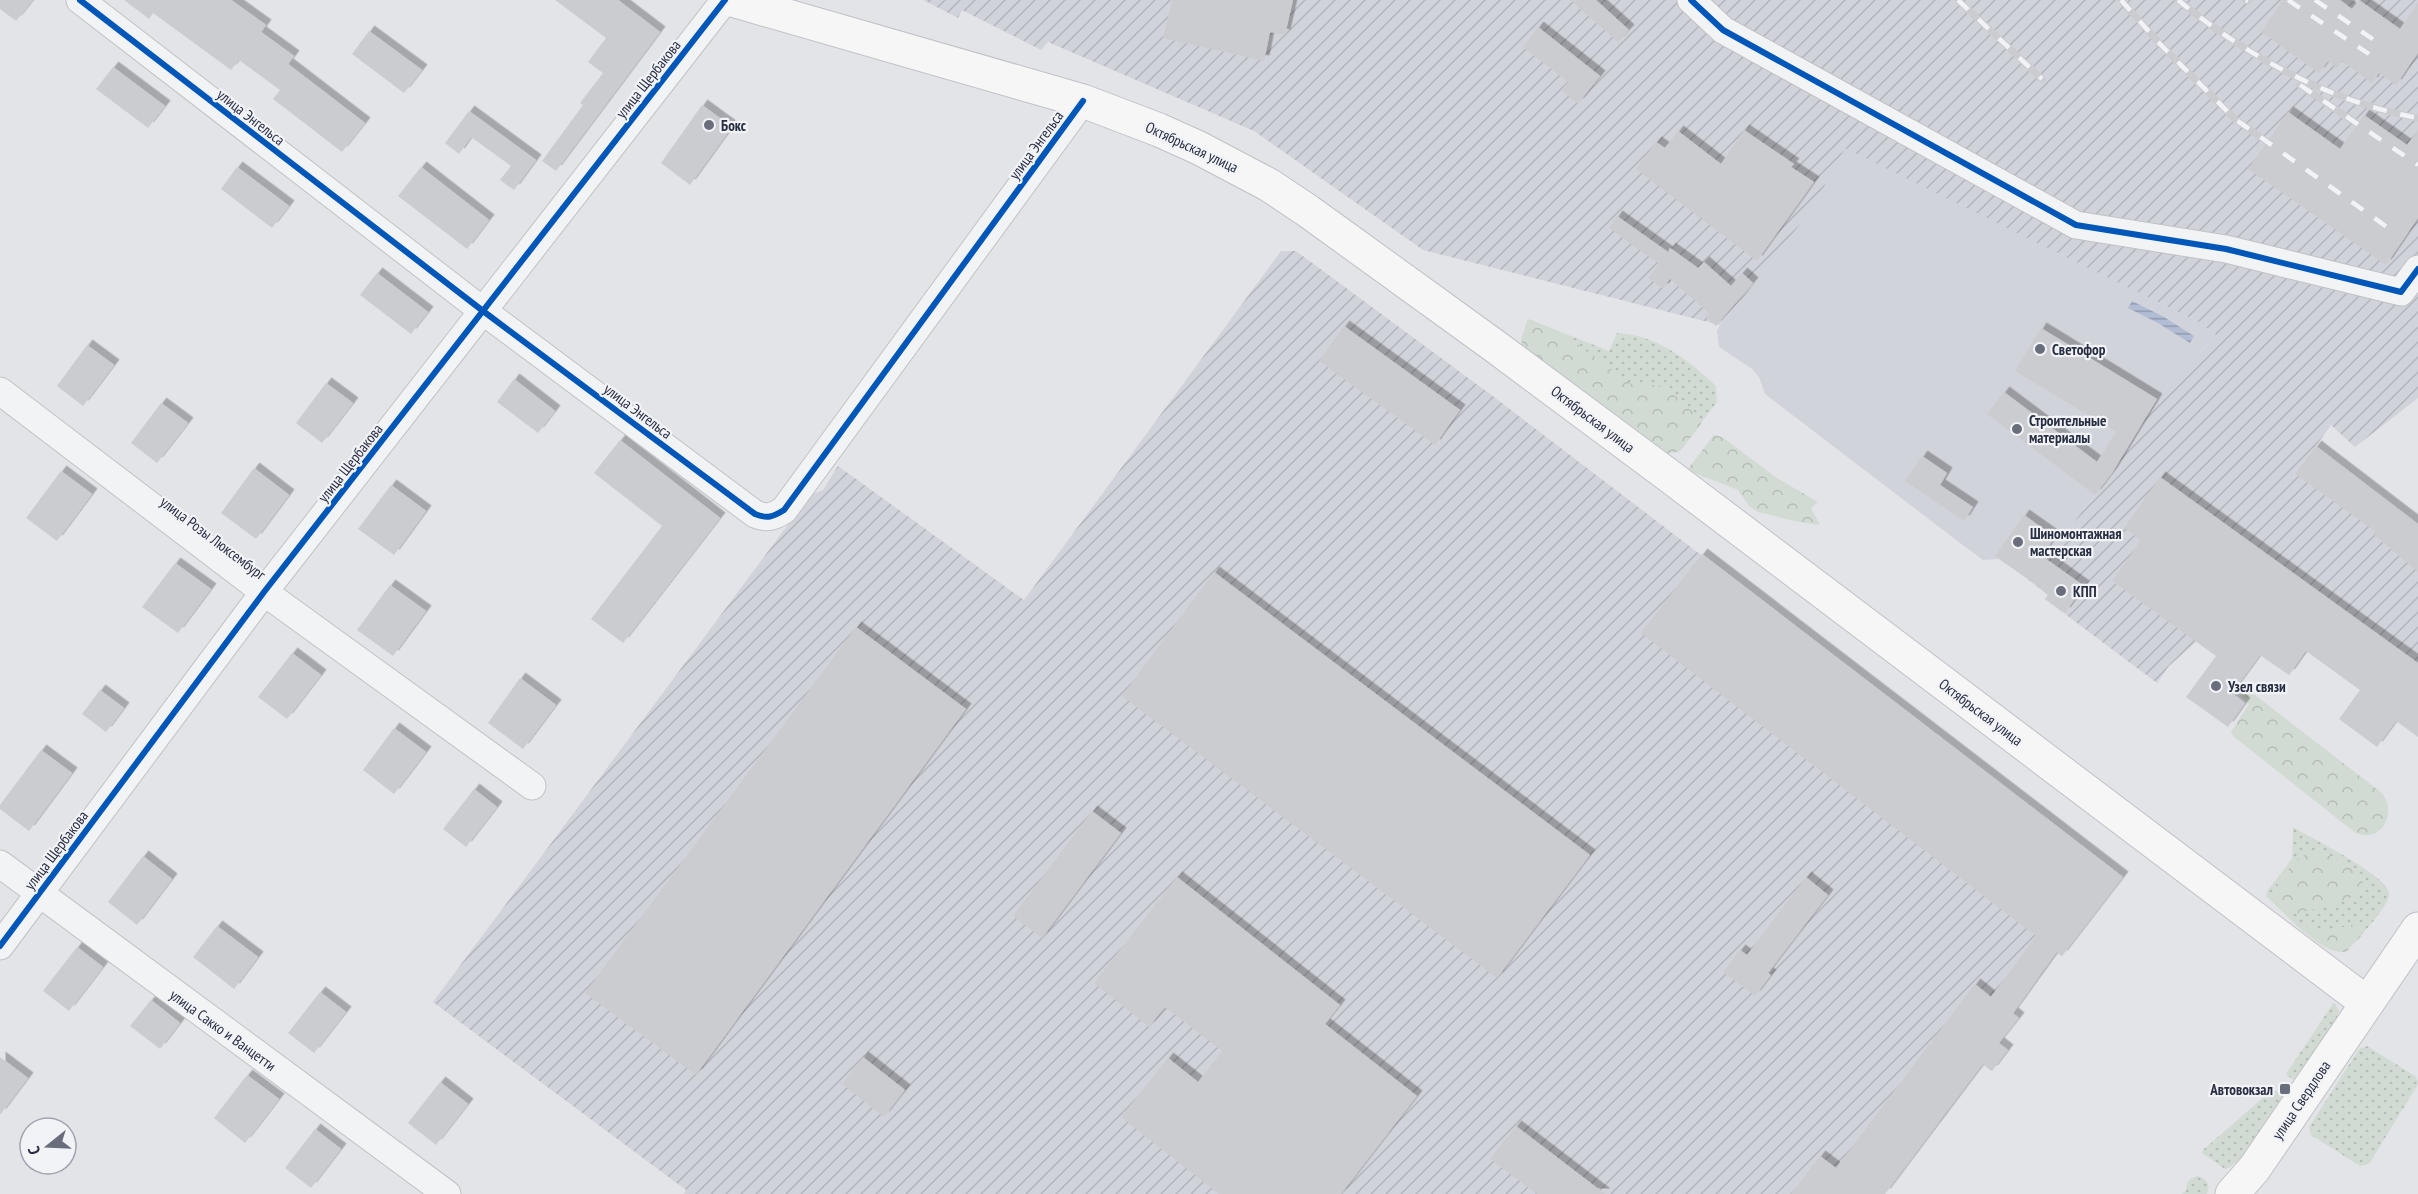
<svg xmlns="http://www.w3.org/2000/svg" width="2418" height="1194" font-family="'PT Sans Narrow',sans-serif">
<defs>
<pattern id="industrial-furrows" width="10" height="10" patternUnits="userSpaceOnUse" patternTransform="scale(1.5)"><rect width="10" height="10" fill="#d1d3db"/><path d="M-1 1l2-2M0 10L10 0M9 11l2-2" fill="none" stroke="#b3b5bd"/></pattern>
<pattern id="grass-dots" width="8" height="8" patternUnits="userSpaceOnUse" patternTransform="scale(1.5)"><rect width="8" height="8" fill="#d2dbd3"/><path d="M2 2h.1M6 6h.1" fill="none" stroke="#b4bcb6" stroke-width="1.8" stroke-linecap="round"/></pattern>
<pattern id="forest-crowns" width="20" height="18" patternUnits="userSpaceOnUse" patternTransform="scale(1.5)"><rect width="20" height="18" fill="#d2dbd3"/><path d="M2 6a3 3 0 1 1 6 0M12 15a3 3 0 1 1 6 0" fill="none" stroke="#b4bcb6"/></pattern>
<pattern id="water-rules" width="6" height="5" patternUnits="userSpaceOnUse" patternTransform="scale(1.5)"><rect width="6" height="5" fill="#b1bdd4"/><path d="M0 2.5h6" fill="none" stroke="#909aae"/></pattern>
<filter id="shadow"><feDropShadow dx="5.5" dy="-5.5" stdDeviation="0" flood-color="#0004"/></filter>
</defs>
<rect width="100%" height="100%" fill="#e3e4e8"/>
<path fill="#d1d3db" d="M1845,147L2200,323L2216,335L2157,399L2112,473L2063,536L2049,546L2026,578L1999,559L1983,560L1964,546L1765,394L1759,377L1752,369L1719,347L1717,331L1720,325L1754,285L1813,207Z"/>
<g fill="url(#industrial-furrows)">
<path d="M923,0H2418V398L2355,447L2331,425L2316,446L2418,524V737L2400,719L2307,651L2289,675L2212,620L2196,642L2169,666L2157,683L2045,599L2048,595L2026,578L2049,546L2063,536L2112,473L2157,399L2216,335L2200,323L1845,148L1813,207L1754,285L1720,325L1423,250L1254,131L1048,42L1041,50L962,10L958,18Z"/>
<path d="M1281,251H1296L1494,397L2123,877L2062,956L2057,953L2013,1012L2019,1018L2000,1043L2008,1050L1992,1071L1983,1065L1885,1194H684L686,1190L433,1002L810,495L823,490L838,466L1024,600Z"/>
</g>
<g fill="url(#grass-dots)" fill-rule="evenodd">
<path d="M1528,319L1609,351L1617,333C1656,335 1688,359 1716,386L1717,402L1680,451L1674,453L1522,345L1521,340Z"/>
<path d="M2293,827C2310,838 2386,874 2389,893C2390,904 2368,927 2361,936L2362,928L2343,927L2336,931L2326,932L2310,926L2299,928L2266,896L2267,891L2292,859ZM2324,853L2356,869L2272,893L2294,861Z"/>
<path d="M2334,1002L2339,1011L2333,1030L2293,1080L2286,1074Z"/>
<path d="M2367,1046L2415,1076L2418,1081L2417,1086L2369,1164L2360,1166L2311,1135L2309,1127L2359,1049Z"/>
<path d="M2273,1089L2283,1096C2273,1112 2241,1168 2225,1169L2202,1153L2203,1150Z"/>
<path d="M2197,1176C2207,1178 2211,1185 2207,1194H2181L2186,1191C2186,1182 2189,1179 2197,1176Z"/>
</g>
<g fill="url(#forest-crowns)">
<path d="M1528,319L1559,331L1631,384C1639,387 1646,383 1654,385C1671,389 1694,409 1701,424L1680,451L1667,454L1526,350L1521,340Z"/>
<path d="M1714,435L1722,437L1777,478L1818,502L1811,508L1820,525L1799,522L1758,512L1749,506L1738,490L1687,470Z"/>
<path d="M2246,688L2382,793C2399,815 2378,847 2353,831L2233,736L2231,732L2249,704L2241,696Z"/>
<path d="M2312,851L2324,853L2356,869L2362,875L2363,884L2359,892L2339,903L2295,914L2286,911L2272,893L2294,861Z"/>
<path d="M2359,923L2362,928L2361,936L2346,952C2327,953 2314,939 2299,928L2310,926L2326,932Z"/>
</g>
<path fill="url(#water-rules)" d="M2132,301L2164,317L2194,336L2190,343L2158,323L2128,308Z"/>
<g fill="#cbccd0" filter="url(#shadow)">
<path d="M0,0H33L16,21L0,9Z"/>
<path d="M124,0H231L266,25L261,32L294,56L288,64L365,123L342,152L273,99L280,90L239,60L231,70L153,13L149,19Z"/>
<path d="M555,0H618L660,32L556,171L542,161L583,105L580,103L603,73L588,62L606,38Z"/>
<path d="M1172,0H1293L1285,35L1270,32L1264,61L1163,38Z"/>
<path d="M1570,0H1596L1629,30L1618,42Z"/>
<path d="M2283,0H2340L2352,9L2359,0L2400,29L2418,3V53L2396,85L2379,73L2372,83L2342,61L2337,68L2328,61L2319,73L2261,32Z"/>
<path d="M1538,27L1600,76L1578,104L1561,90L1568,82L1523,47Z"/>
<path d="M369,31L422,70L404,93L352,54Z"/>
<path d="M113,67L165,106L148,128L96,89Z"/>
<path d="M702,105L732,127L690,185L661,163Z"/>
<path d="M469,111L536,160L514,190L500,180L511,166L471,137L459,154L445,143Z"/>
<path d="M2288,112L2340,149L2364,115L2407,145L2418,130V218L2386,265L2248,169Z"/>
<path d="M1744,130L1794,164L1791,167L1814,182L1757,261L1636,169L1656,142L1665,148L1678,131L1721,164Z"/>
<path d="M237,167L289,206L272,228L221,189Z"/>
<path d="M421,167L489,220L467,249L398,196Z"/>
<path d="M1617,216L1668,252L1670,248L1698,268L1704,262L1731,286L1742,273L1753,283L1716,326L1705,317L1709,313L1670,279L1663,289L1648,278L1659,264L1609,228Z"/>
<path d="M377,273L428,312L411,334L360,295Z"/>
<path d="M1344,326L1460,410L1435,445L1319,361Z"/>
<path d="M2041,328L2157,399L2112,473L2095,495L1987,414L2004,392L2097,462L2116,432L2015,371Z"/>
<path d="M87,345L114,365L83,406L57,386Z"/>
<path d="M514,379L555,411L538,433L497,402Z"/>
<path d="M326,383L353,403L322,443L296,423Z"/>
<path d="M161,403L188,423L157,463L131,443Z"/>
<path d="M620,440L720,518L623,643L591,619L662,526L594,473Z"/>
<path d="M2316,446L2418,524V572L2373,534L2375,531L2295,474Z"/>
<path d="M1922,456L1947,473L1940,485L1973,507L1964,521L1905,481Z"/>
<path d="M254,468L289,495L256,539L221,513Z"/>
<path d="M61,471L92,494L57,541L26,518Z"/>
<path d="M2160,477L2418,663V737L2396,721L2377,747L2339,719L2360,690L2306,651L2289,675L2260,655L2232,693L2245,703L2228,727L2186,697L2216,656L2112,581L2141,540L2124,528Z"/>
<path d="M391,485L426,511L394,555L358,529Z"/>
<path d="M2024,515L2055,537L2042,556L2084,586L2065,613L2045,599L2048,595L2034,583L1995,556Z"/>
<path d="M1702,554L2123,877L2062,956L2057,952L2013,1013L2019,1018L1999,1043L2008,1050L1992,1071L1983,1064L1885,1194H1791L1820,1156L1836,1168L1975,984L1991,997L2036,936L1641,633Z"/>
<path d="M175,563L211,589L178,633L142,607Z"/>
<path d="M1214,572L1590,855L1497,978L1122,696Z"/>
<path d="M390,585L426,611L393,656L357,630Z"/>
<path d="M856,627L966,709L696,1075L585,993Z"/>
<path d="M292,653L321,675L287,719L258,697Z"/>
<path d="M520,678L556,705L523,749L488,723Z"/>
<path d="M100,690L124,708L106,732L82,714Z"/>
<path d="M394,728L426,752L394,794L363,770Z"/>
<path d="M41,750L72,773L29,831L0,809V805Z"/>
<path d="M474,789L497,807L466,847L443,829Z"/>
<path d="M1092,811L1121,833L1042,938L1013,916Z"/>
<path d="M143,856L172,879L137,925L108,902Z"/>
<path d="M1177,877L1340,1005L1325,1024L1417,1096L1341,1194H1219L1121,1117L1168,1058L1198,1082L1222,1051L1165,1007L1149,1027L1094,983Z"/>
<path d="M1806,877L1828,895L1768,973L1771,975L1755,996L1723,972L1740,950L1747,955Z"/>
<path d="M217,926L258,957L234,989L193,957Z"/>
<path d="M77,947L103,967L69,1011L43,991Z"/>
<path d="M320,992L346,1012L314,1053L288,1033Z"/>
<path d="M151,1000L180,1023L160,1049L130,1026Z"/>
<path d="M0,1057L28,1078L0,1115Z"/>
<path d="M863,1057L905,1090L884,1117L842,1084Z"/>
<path d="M247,1075L279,1099L245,1143L214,1118Z"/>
<path d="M440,1082L468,1104L436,1145L408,1123Z"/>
<path d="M1516,1126L1605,1194H1537L1490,1159Z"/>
<path d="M315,1129L341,1149L311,1188L285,1168Z"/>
</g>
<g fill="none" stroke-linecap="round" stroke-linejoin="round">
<defs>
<g id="minor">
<path d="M80,0L483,311L755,514C767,519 773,517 784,510L1083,101"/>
<path d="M1691,0L1723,30L2076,225L2226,249L2401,292L2418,269"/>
<path d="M0,391L264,592L532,786"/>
<path d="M0,864L447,1194"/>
<path d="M0,946L264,592L725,0"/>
</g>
<g id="major">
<path d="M732,0L1083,101L1159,130L1199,148L1269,185L1308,211L1496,347L1668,475L2367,1003"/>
<path d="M2232,1194L2254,1169L2418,929"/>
</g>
</defs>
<use href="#minor" stroke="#c1c2c6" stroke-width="29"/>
<use href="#major" stroke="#bfc1c6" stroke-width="35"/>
<use href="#minor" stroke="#f2f3f5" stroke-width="27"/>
<use href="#major" stroke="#f6f6f7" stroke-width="33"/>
<defs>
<g id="rail">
<path d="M1958,0L2042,79"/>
<path d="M2121,0L2160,44L2235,119L2394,232"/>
<path d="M2178,0C2246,56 2331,102 2418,118"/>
<path d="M2246,0L2248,1"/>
<path d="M2288,0L2369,54"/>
<path d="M2315,0L2377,42"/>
<path d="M2300,85L2418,165"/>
</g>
</defs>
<use href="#rail" stroke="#cbccd0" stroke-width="7"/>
<use href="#rail" stroke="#f1f3f7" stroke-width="4.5" stroke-dasharray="14" stroke-linecap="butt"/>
<defs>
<g id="cycleway">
<path d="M80,0L483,311L755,514C767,519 773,517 784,510L1083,101"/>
<path d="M1691,0L1723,30L2076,225L2226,249L2401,292L2418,269"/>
<path d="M0,946L264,592L725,0"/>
</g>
</defs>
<use href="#cycleway" stroke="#f1f3f7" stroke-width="10"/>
<use href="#cycleway" stroke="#0057b8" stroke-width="6"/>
</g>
<g fill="#6a6e7c" stroke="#f1f3f7" stroke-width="2">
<circle cx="709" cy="125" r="6"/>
<circle cx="2040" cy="349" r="6"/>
<circle cx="2017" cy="429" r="6"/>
<circle cx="2018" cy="542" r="6"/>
<circle cx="2061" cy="591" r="6"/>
<circle cx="2216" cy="686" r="6"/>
<rect x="2279" y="1083" width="12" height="12" rx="3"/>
</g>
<g text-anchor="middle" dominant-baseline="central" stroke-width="4.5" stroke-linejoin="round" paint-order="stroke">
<g font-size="15" fill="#292e42" stroke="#f1f3f7">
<text transform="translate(648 79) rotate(-52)">улица Щербакова</text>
<text transform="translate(251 117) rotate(38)">улица Энгельса</text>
<text transform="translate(1036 145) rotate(-54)">улица Энгельса</text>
<text transform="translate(1192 147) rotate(25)">Октябрьская улица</text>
<text transform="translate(638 411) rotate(37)">улица Энгельса</text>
<text transform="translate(1593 419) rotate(37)">Октябрьская улица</text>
<text transform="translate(350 463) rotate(-52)">улица Щербакова</text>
<text transform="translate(213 538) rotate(37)">улица Розы Люксембург</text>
<text transform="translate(1981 712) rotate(37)">Октябрьская улица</text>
<text transform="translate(56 850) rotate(-53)">улица Щербакова</text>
<text transform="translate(223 1030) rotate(36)">улица Сакко и Ванцетти</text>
<text transform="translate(2301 1100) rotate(-56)">улица Свердлова</text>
</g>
<g font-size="15" font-weight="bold" fill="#292e42" stroke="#f1f3f7" text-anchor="start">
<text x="721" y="125">Бокс</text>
<text x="2052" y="349">Светофор</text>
<text x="2029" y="420">Строительные<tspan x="2029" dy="17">материалы</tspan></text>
<text x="2030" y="533">Шиномонтажная<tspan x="2030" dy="17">мастерская</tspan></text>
<text x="2073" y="591">КПП</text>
<text x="2228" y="686">Узел связи</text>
<text x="2273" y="1089" text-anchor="end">Автовокзал</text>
</g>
</g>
<g transform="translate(48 1146) rotate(252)"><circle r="28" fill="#f1f3f7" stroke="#a1a4af" stroke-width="1.5"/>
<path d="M0-4.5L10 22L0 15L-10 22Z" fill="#6a6e7c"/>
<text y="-9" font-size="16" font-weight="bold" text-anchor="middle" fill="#292e42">С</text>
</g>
</svg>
